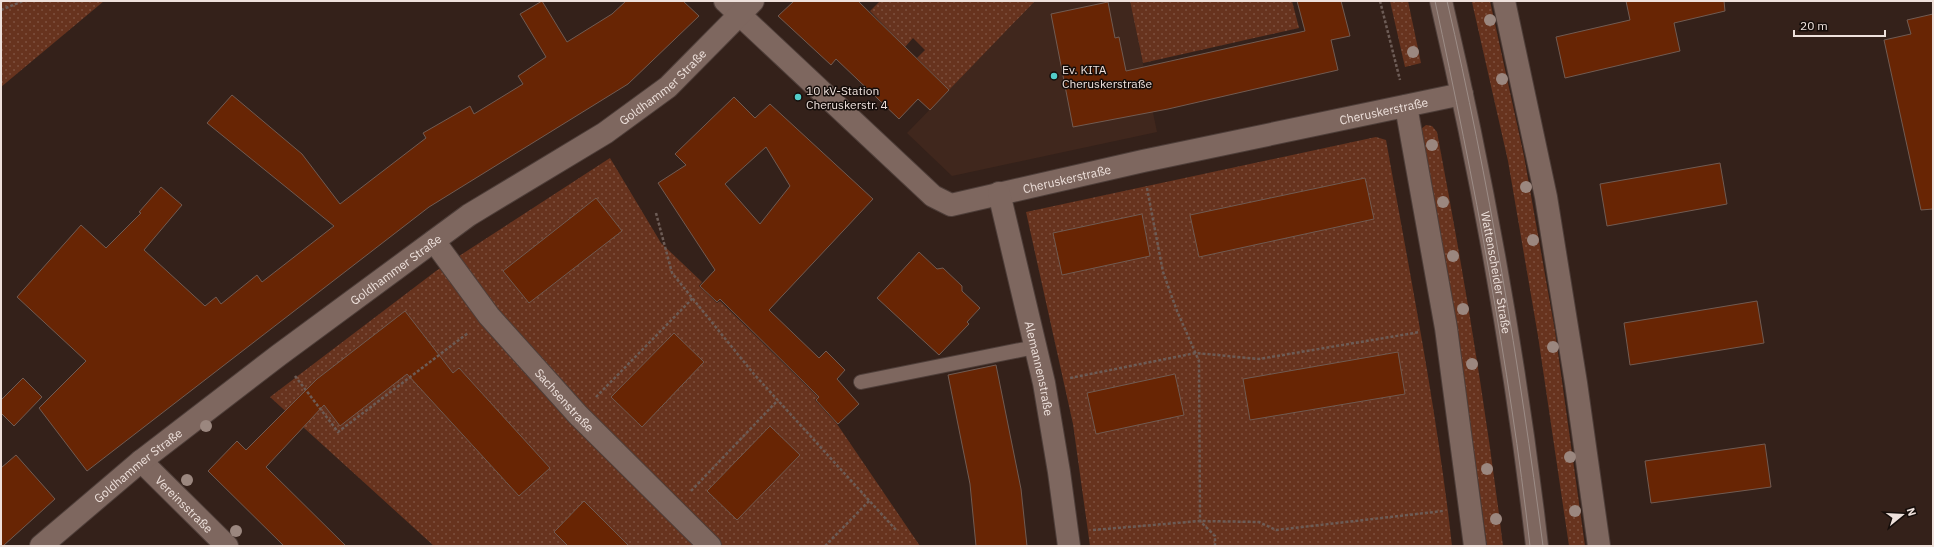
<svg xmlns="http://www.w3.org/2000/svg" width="1934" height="547" font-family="'IBM Plex Sans',sans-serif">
<defs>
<pattern id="grass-dots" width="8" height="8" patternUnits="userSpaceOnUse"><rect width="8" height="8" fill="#67331e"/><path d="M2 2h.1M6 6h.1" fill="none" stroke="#7d503e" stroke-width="1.8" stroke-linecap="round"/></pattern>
</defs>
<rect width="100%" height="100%" fill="#34211a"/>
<path fill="#40271d" d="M1035,1H1130L1157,132L952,176L907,133Z"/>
<g fill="url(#grass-dots)">
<path d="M1,1H104L1,87Z"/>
<path d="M880,1H1035L949,90L917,58L925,50L913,38L905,47L870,11Z"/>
<path d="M1130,1H1292L1299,28L1143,63Z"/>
<path d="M1390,1H1408L1421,63L1405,67Z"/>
<path d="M1490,1L1524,156L1555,331L1585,546H1569L1538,336L1508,161L1472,2Z"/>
<path d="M1426,125L1432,126L1437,132C1463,269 1486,407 1503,546H1487L1460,351L1421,129Z"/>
<path d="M1376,137L1386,140C1410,275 1437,410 1452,546H1090L1073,424L1026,212Z"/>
<path d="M610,158L661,243L702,282L699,286L717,303L720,301L818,397L815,400L837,424L920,546H434L270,397L436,271Z"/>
</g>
<g fill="#682504" stroke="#715b52" fill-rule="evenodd">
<path d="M542,1L567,42L612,14L626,1H683L699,16L628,84L429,207L87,471L39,408L86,361L17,297L81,225L106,248L141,213L139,212L161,187L182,205L144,250L205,306L216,297L221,304L257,275L262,282L334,226L207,123L232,95L302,154L340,204L426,138L423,133L470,106L474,114L523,84L518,76L546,57L520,14Z"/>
<path d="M794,1H858L949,90L930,110L918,99L899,119L836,59L831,65L778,16Z"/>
<path d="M1297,1H1341L1350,36L1331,40L1338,70L1168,109L1073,127L1051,14L1108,2L1115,38L1119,37L1126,71L1305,31Z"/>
<path d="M1626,1H1724L1725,11L1674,23L1680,51L1565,78L1556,37L1630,20Z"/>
<path d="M1933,14V209L1921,210L1884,40L1911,34L1907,20Z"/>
<path d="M734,97L755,118L770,104L873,199L769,310L819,358L826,351L845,370L837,379L859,404L838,424L816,400L819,397L720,299L717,302L700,286L715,270L658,183L686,165L675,154ZM766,147L790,186L760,224L725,184Z"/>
<path d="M1720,163L1727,204L1607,226L1600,184Z"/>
<path d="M1365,178L1374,219L1199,257L1190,215Z"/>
<path d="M596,198L622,231L529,303L503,271Z"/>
<path d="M1142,214L1150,256L1062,275L1053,233Z"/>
<path d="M919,252L937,269L943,268L962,286V291L980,308L967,322L969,324L939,355L877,298Z"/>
<path d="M1757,301L1764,343L1630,365L1624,323Z"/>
<path d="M405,311L453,373L459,368L550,468L519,496L407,374L340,426L324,405L266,467L346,546H284L208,471L237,441L246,450L317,379Z"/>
<path d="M674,333L704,362L642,427L611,397Z"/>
<path d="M1398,352L1405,394L1250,420L1243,379Z"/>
<path d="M996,365L1021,489L1027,546H976L970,484L948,375Z"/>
<path d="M1175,374L1184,415L1096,434L1087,393Z"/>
<path d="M23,378L42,397L14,426L1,413V400Z"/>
<path d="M770,426L800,455L737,520L707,491Z"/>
<path d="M1765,444L1771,487L1651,503L1645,461Z"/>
<path d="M16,455L55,499L3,546H1V468Z"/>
<path d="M584,501L629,546H568L554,532Z"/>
</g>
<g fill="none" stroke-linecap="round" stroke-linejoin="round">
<defs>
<path id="lane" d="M861,382L1035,347"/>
<g id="street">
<path id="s1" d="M725,1L933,196L951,205L1143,161L1462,94"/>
<path d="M1504,1L1546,197L1576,383L1599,546"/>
<path d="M1406,106L1446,328L1475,546"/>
<path id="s2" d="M999,193L1044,383L1059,472L1069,546"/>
<path id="s3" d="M434,241L489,316L578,415L710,546"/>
<path id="s4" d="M141,461L227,546"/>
<path id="s5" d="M41,546L141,461L279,355L469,215L605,133L668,87L753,1"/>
</g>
<g id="secondary">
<path id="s6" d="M1441,1C1483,180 1516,363 1537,546"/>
</g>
</defs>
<use href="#lane" stroke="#4e3e39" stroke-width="16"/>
<use href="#street" stroke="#4e3e39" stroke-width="24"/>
<use href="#secondary" stroke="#4e3e39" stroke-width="24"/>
<g stroke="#6d5c56" stroke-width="2.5" stroke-dasharray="3 2" stroke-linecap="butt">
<path d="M1380,1L1400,80"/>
<path d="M1,10L23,1"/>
<path d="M1147,188L1163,272L1177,311L1199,361L1200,521L1215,536V546"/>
<path d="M656,213L672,273L753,373L896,530"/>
<path d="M295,376L338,432L468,333"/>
<path d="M1070,378L1196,353L1259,359L1420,332"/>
<path d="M596,397L693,298"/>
<path d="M691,491L778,400"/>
<path d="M1093,530L1200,521L1259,522L1276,530L1443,511"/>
<path d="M825,546L869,501"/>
</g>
<use href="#lane" stroke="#7e675f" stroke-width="14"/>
<use href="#street" stroke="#7e675f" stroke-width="22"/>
<use href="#secondary" stroke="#7e675f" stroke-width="22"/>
<g stroke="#9d8d87" stroke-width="1">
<path d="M1435,1C1474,181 1509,363 1530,546"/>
<path d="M1447,1C1489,181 1519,363 1543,546"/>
</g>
</g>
<g fill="#9b877f">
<circle cx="1490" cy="20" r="6"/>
<circle cx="1413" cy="52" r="6"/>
<circle cx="1502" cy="79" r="6"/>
<circle cx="1432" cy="145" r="6"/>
<circle cx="1526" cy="187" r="6"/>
<circle cx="1443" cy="202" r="6"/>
<circle cx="1533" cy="240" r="6"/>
<circle cx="1453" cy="256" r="6"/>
<circle cx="1463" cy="309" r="6"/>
<circle cx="1553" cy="347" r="6"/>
<circle cx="1472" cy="364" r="6"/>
<circle cx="206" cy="426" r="6"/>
<circle cx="1570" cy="457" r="6"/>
<circle cx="1487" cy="469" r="6"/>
<circle cx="187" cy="480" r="6"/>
<circle cx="1575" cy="511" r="6"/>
<circle cx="1496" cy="519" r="6"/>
<circle cx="236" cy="531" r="6"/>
</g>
<g fill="#53cdc9" stroke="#150d0a" stroke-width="1.5">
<circle cx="1054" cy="76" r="4"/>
<circle cx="798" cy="97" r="4"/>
</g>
<g text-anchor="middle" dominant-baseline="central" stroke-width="3" stroke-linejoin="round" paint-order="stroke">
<g font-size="12" fill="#eee1dc" stroke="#150d0a" text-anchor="start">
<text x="1062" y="69">Ev. KITA<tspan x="1062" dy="14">Cheruskerstraße</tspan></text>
<text x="806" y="90">10 kV-Station<tspan x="806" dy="14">Cheruskerstr. 4</tspan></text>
</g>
<g font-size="12" fill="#eee1dc" stroke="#150d0a">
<text stroke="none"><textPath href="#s5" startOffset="774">Goldhammer Straße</textPath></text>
<text stroke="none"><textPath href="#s1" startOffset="748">Cheruskerstraße</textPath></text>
<text stroke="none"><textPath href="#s1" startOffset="424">Cheruskerstraße</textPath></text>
<text stroke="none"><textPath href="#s5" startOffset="450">Goldhammer Straße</textPath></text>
<text stroke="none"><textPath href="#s6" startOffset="277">Wattenscheider Straße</textPath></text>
<text stroke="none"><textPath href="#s2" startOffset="180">Alemannenstraße</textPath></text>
<text stroke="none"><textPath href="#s3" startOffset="206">Sachsenstraße</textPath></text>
<text stroke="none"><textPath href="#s5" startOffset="126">Goldhammer Straße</textPath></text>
<text stroke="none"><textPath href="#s4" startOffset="61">Vereinsstraße</textPath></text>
</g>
</g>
<rect width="1934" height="547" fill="none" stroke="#eee1dc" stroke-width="4"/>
<g transform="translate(1902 515) rotate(72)" stroke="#150d0a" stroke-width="3" paint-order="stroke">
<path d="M0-3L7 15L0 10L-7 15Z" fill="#eee1dc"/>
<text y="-6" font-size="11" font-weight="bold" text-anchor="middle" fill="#eee1dc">N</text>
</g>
<path d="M1794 30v6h91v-6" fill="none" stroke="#eee1dc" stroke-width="2"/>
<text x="1800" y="30" font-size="12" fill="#eee1dc" stroke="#150d0a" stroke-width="3" paint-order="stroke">20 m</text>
</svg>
